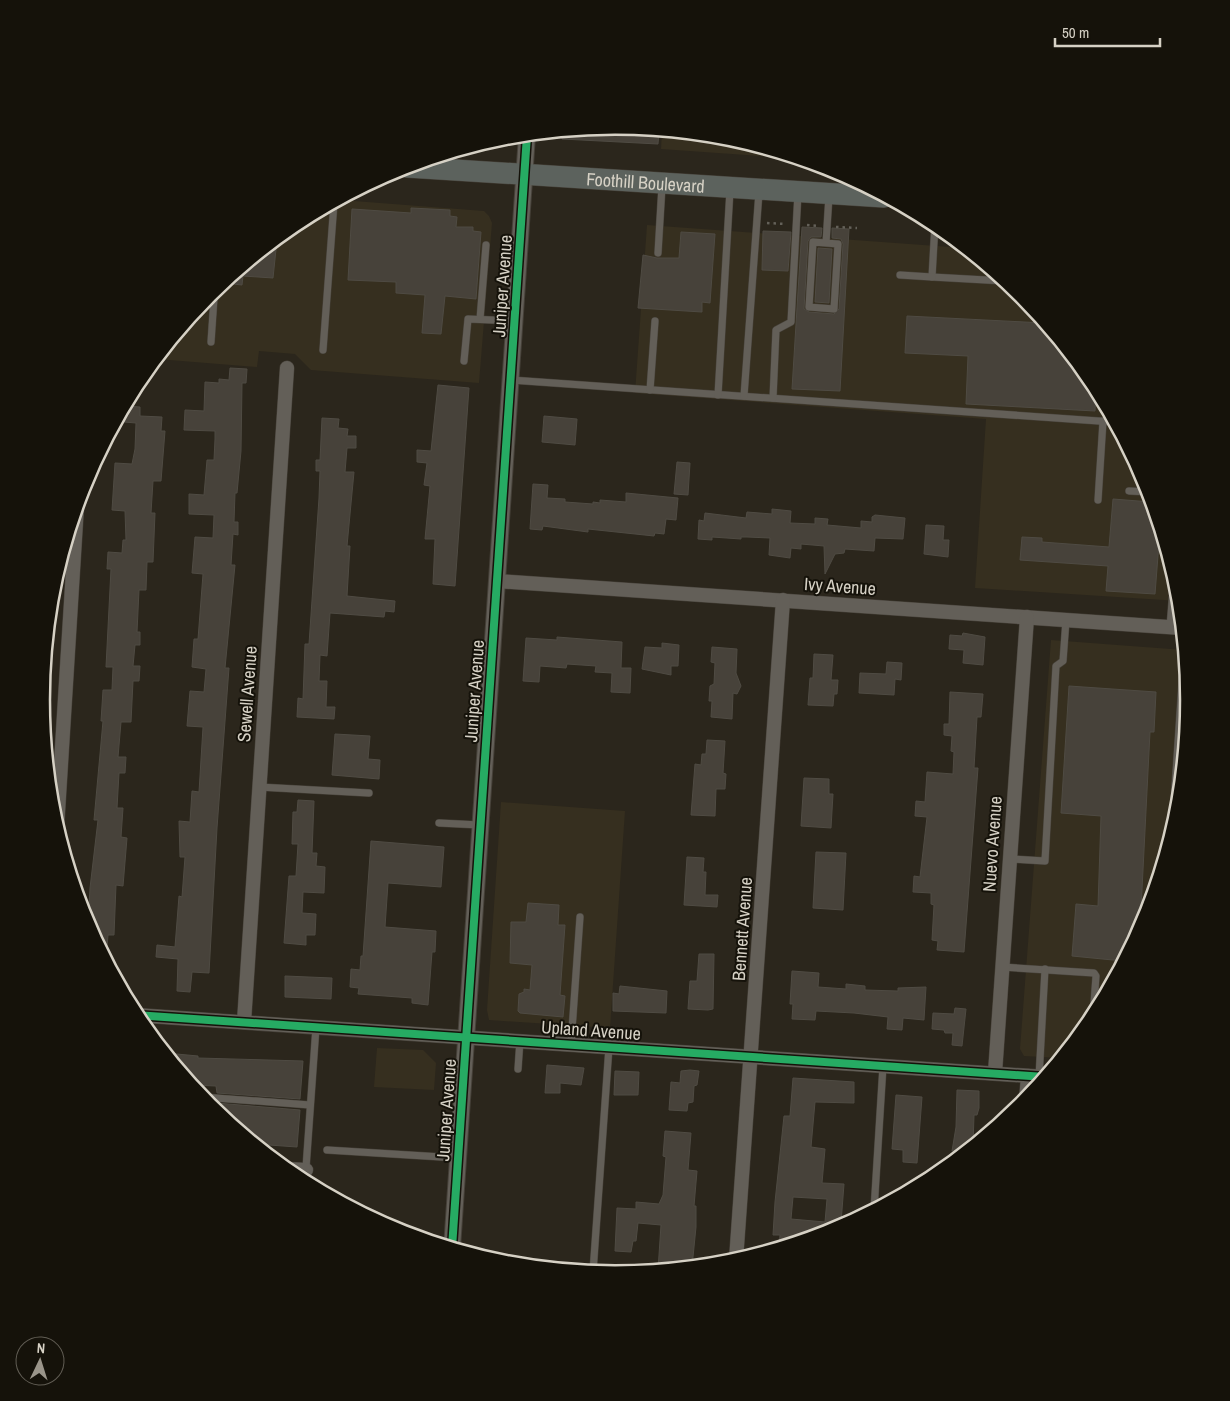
<svg xmlns="http://www.w3.org/2000/svg" width="1230" height="1401" font-family="'Archivo Narrow',sans-serif">
<rect width="100%" height="100%" fill="#2b261c"/>
<g fill="#362f1f">
<path d="M662,131L727,138L787,156V158L661,149Z"/>
<path d="M341,200L484,211L489,216L492,223L479,383L311,370L295,354L259,351L257,367L157,359L210,295L296,223Z"/>
<path d="M647,225L964,248L1021,295L1092,382L1145,481L1178,589L1179,601L975,588L986,419L635,393Z"/>
<path d="M1051,640L1184,650L1189,701L1178,813L1145,920L1092,1019L1060,1058L1024,1056L1020,1049Z"/>
<path d="M501,802L625,811L610,1028L489,1020L487,1010Z"/>
<path d="M377,1048L423,1050L436,1063L434,1090L374,1087Z"/>
</g>
<g fill="#47423a" stroke="#4f4b43" fill-rule="evenodd">
<path d="M615,127L659,131L658,144L562,139L561,132Z"/>
<path d="M411,208L450,210V216L457,217L456,227H473V231L481,232L476,299L445,296L441,334L422,333L425,295L396,293V282L348,280L352,209L411,213Z"/>
<path d="M802,227L822,228L821,237H811L808,241L804,309L809,312L834,314L839,309L843,244L841,239L832,238V228L849,229L840,391L792,389Z"/>
<path d="M763,231L791,232L788,271L762,270Z"/>
<path d="M681,232L715,234L710,303L702,302V312L638,308L643,255L657,258H679Z"/>
<path d="M277,240L273,278L243,276L242,285L224,283Z"/>
<path d="M818,248L832,249L829,303L815,302Z"/>
<path d="M907,316L1044,323L1092,382L1096,389L1095,411L966,404L968,356L905,353Z"/>
<path d="M230,368L247,369L246,383H242L241,451L237,493H235L234,522H238V535L233,534L231,565H235L225,668H229L217,828L209,973L192,972L190,992L177,991L178,959L156,957L157,945L175,947L179,896L182,897L185,857H180L179,821L190,822L192,791L199,792L203,727L187,726L190,691L204,692L206,669L192,667L194,639H198L203,574L192,573L195,537L213,538L214,515L189,514V494L204,495L207,460H214L215,439V431L184,430L185,410L204,411L205,382L219,383V379L229,380Z"/>
<path d="M438,385L469,388L455,586L433,584L435,539H425L430,486L424,485L427,463L417,462V450L431,451Z"/>
<path d="M125,406L140,407V416L162,417L161,431H165L161,481H153L151,513H155L153,562H147L146,590H139L137,632H140V645H135L133,666H140L139,681H133L131,722H121L118,757H126L125,773H119L117,808H123L121,837L127,838L123,886L116,885L114,935H108L106,960L88,925L90,888L98,820H94L103,721H101L103,690H112L113,667H106L111,569H107L108,552L122,553L123,540H126L125,511L112,510L115,463L132,464L135,449L136,423L124,422Z"/>
<path d="M544,416L577,419L575,445L542,442Z"/>
<path d="M322,418L339,419L338,428L348,429L347,436H356V448H347L345,472H354L347,546H350L347,596L395,601L394,612L385,611L384,617L330,613L327,656L320,655L319,681H327L326,707H335L334,719L297,717L298,698L303,699L305,644H309L319,498L320,471H316V460H320Z"/>
<path d="M677,462L690,463L688,495L674,494Z"/>
<path d="M533,484L548,485L547,498L565,499V502L593,504V502L600,503V500L626,502V493L678,498L676,520L666,519L664,534L655,533L654,536L588,529V532L543,526L542,530L530,529Z"/>
<path d="M1113,499L1151,502L1160,530L1155,594L1106,591L1108,566L1020,560L1022,537L1042,538V542L1109,547Z"/>
<path d="M772,509L791,511L790,523L815,524V518L828,519L827,525L861,528V521L872,522V517L875,515L905,518L903,539L875,538L874,551L845,549L844,553L835,554L825,574L824,546L801,544V549L791,548L790,558L769,555L770,538L747,537H741V539L712,537V540L698,539L699,520L704,521L705,513L746,518L747,512L772,514Z"/>
<path d="M926,525L944,526L943,540H949L948,557L924,554Z"/>
<path d="M963,633L985,637L983,665L963,663L964,650L949,649L950,635L962,636Z"/>
<path d="M557,637L622,642L621,668H631L630,693L611,692L612,673L595,672L596,666L567,664L566,668L540,666L539,682L523,681L526,638L557,640Z"/>
<path d="M662,643L679,645L678,666H671V675L642,669L645,647L662,648Z"/>
<path d="M712,647L737,649L736,673L741,686L737,694L733,693L732,719L711,717L712,701H709L710,686L714,684L715,663L711,662Z"/>
<path d="M814,654L833,655L831,680H838L837,694H834L833,706L808,705L810,678H813Z"/>
<path d="M887,662L902,663L901,680L895,679L894,695L859,693L860,673L886,674Z"/>
<path d="M1069,686L1156,692L1154,732H1150L1140,929L1123,961L1072,956L1076,904L1098,906L1101,816L1061,813Z"/>
<path d="M950,692L983,694L981,717H977L974,768H978L964,952L937,950L938,941L932,940L934,905L931,904V893L913,892L914,876L920,877L927,817L915,816L916,801L925,802L927,772L953,774L954,752L951,751L952,736L944,735V724H949Z"/>
<path d="M335,734L370,736L368,759L380,760L379,779L332,775Z"/>
<path d="M707,740L725,741L723,773L726,774L725,789H716L715,816L691,815L695,764L701,765L702,754H706Z"/>
<path d="M804,778L829,779V794H833L831,828L801,826Z"/>
<path d="M298,800L314,801L312,853H317L316,866L325,867L324,893L303,892L302,913L316,914L315,935H306V945L284,943L289,876H296L298,844H292L293,812H297Z"/>
<path d="M371,841L444,847L441,887L388,883L385,927L436,931L435,952H432L428,1005L412,1003V998L358,994L359,988L350,987L351,969L360,970L361,956H363Z"/>
<path d="M816,852L846,853L843,910L813,908Z"/>
<path d="M687,857L704,858L703,872H706L705,895H718L717,907L684,905Z"/>
<path d="M528,903L559,905L558,925H565L560,995L565,996L563,1017L520,1013L518,1011L519,994L524,992V989L530,990L532,965L510,963L511,922H526Z"/>
<path d="M699,954H714L713,1009L708,1010L688,1009L690,981H697Z"/>
<path d="M792,971L819,973L818,987L846,989V984L865,986V990L898,991V988L926,987L924,1020L903,1018L902,1030L887,1029L888,1017L854,1013L816,1011L815,1020L792,1019L793,1004H790Z"/>
<path d="M285,976L332,978L331,999L285,997Z"/>
<path d="M620,986L667,991L666,1013L613,1011V993L619,994Z"/>
<path d="M955,1008L966,1009L962,1046L952,1045L953,1033H945L944,1030L932,1029L933,1013L954,1014Z"/>
<path d="M166,1053L198,1056V1058L303,1061L300,1099L217,1093L216,1086L192,1085Z"/>
<path d="M547,1065L584,1068L581,1085L560,1083V1093H545Z"/>
<path d="M690,1070L699,1071L697,1085L694,1086L693,1102L688,1103L687,1111L669,1110L671,1082L680,1083L681,1071Z"/>
<path d="M615,1071L639,1072L638,1095H614Z"/>
<path d="M793,1078L854,1082V1103L815,1102L811,1147L825,1149L822,1183L844,1184L841,1223H848L834,1231L779,1247L780,1235H773L775,1202L784,1116H790ZM793,1197L827,1199L825,1222L791,1219Z"/>
<path d="M957,1090L979,1091V1108L977,1115H974L973,1145L954,1161L955,1151H952L956,1127Z"/>
<path d="M896,1095L922,1097L917,1163L903,1162V1150L892,1149Z"/>
<path d="M216,1103L300,1110L297,1147L255,1144L216,1111Z"/>
<path d="M665,1131L691,1133L688,1170L697,1171L694,1206H696V1227L692,1267L658,1270L661,1225L638,1223L636,1241H633L631,1252L615,1251L617,1208L636,1209V1202L659,1204L663,1195L666,1157L663,1156Z"/>
</g>
<g fill="none" stroke-linecap="round" stroke-linejoin="round">
<defs>
<g id="service">
<path d="M935,224L932,277L1004,281"/>
<path d="M826,243L813,242L809,307L834,309L838,244L826,243L829,196"/>
<path d="M658,253L662,186"/>
<path d="M900,275L932,277"/>
<path d="M480,319L486,245"/>
<path d="M211,342L214,298"/>
<path d="M323,350L334,203"/>
<path d="M464,361L468,319L514,321"/>
<path d="M511,380L1113,422"/>
<path d="M650,390L655,321"/>
<path d="M718,395L730,190"/>
<path d="M744,396L759,192"/>
<path d="M773,398L776,330L791,322L798,193"/>
<path d="M1129,491L1149,492"/>
<path d="M1098,500L1103,421"/>
<path d="M1170,627L1174,577"/>
<path d="M259,787L369,793"/>
<path d="M439,823L480,825"/>
<path d="M1172,832L1184,654"/>
<path d="M1010,859L1045,861L1056,666L1063,661L1066,620"/>
<path d="M1002,967L1094,973L1096,976L1093,1017"/>
<path d="M571,1044L580,917"/>
<path d="M518,1069L520,1040"/>
<path d="M1039,1077L1045,969"/>
<path d="M202,1097L310,1105"/>
<path d="M327,1150L458,1158"/>
<path d="M305,1182L316,1027"/>
<path d="M874,1210L883,1066"/>
<path d="M593,1272L609,1047"/>
</g>
<g id="minor">
<path d="M497,581L1182,628"/>
<path d="M57,828L77,506"/>
<path d="M135,1015L1045,1077"/>
<path d="M244,1022L287,368"/>
<path d="M995,1073L1027,617"/>
<path d="M1026,1100L1028,1076"/>
<path d="M286,1169L306,1170"/>
<path d="M736,1260L783,600"/>
</g>
<path id="tertiary" d="M452,1248L527,135"/>
<g id="primary">
<path id="s1" d="M407,167L884,197"/>
</g>
</defs>
<use href="#service" stroke="#464139" stroke-width="8"/>
<use href="#minor" stroke="#464139" stroke-width="15"/>
<use href="#tertiary" stroke="#464139" stroke-width="18"/>
<use href="#primary" stroke="#464139" stroke-width="22"/>
<g stroke="#646159" stroke-width="2.5" stroke-dasharray="2.5 4" stroke-linecap="butt">
<path d="M767,223L786,224"/>
<path d="M807,225L818,226"/>
<path d="M836,227L857,228"/>
</g>
<use href="#service" stroke="#635f58" stroke-width="7"/>
<use href="#minor" stroke="#635f58" stroke-width="14"/>
<use href="#tertiary" stroke="#635f58" stroke-width="16"/>
<use href="#primary" stroke="#5c625d" stroke-width="21"/>
<defs>
<g id="cycleway">
<path d="M135,1015L1045,1077"/>
<path d="M452,1248L527,135"/>
</g>
</defs>
<use href="#cycleway" stroke="#15120a" stroke-width="11"/>
<use href="#cycleway" stroke="#26ab63" stroke-width="8"/>
</g>
<g text-anchor="middle" dominant-baseline="central" stroke-width="4" stroke-linejoin="round" paint-order="stroke">
<g font-size="18" fill="#d6d1c5" stroke="#15120a">
<text stroke="none"><textPath href="#s1" startOffset="239">Foothill Boulevard</textPath></text>
<text transform="translate(502 286) rotate(-86)">Juniper Avenue</text>
<text transform="translate(840 586) rotate(4)">Ivy Avenue</text>
<text transform="translate(474 691) rotate(-86)">Juniper Avenue</text>
<text transform="translate(247 694) rotate(-86)">Sewell Avenue</text>
<text transform="translate(992 844) rotate(-86)">Nuevo Avenue</text>
<text transform="translate(742 929) rotate(-86)">Bennett Avenue</text>
<text transform="translate(591 1030) rotate(4)">Upland Avenue</text>
<text transform="translate(446 1110) rotate(-86)">Juniper Avenue</text>
</g>
</g>
<path d="M0 0H1230V1401H0ZM50 700a565 565 0 1 1 1130 0a565 565 0 1 1-1130 0Z" fill="#15120a" fill-rule="evenodd"/>
<path fill="none" stroke="#d6d1c5" stroke-width="2.5" d="M50 700a565 565 0 1 1 1130 0a565 565 0 1 1-1130 0Z"/>
<g transform="translate(40 1361) rotate(4)"><circle r="24" fill="#15120a" stroke="#625e55"/>
<path d="M0-4L9 19L0 12L-9 19Z" fill="#9a958a"/>
<text y="-8" font-size="14" font-weight="bold" text-anchor="middle" fill="#d6d1c5">N</text>
</g>
<path d="M1055 38v8h105v-8" fill="none" stroke="#d6d1c5" stroke-width="2.5"/>
<text x="1062" y="38" font-size="15" fill="#d6d1c5" stroke="#15120a" stroke-width="4" paint-order="stroke">50 m</text>
</svg>
